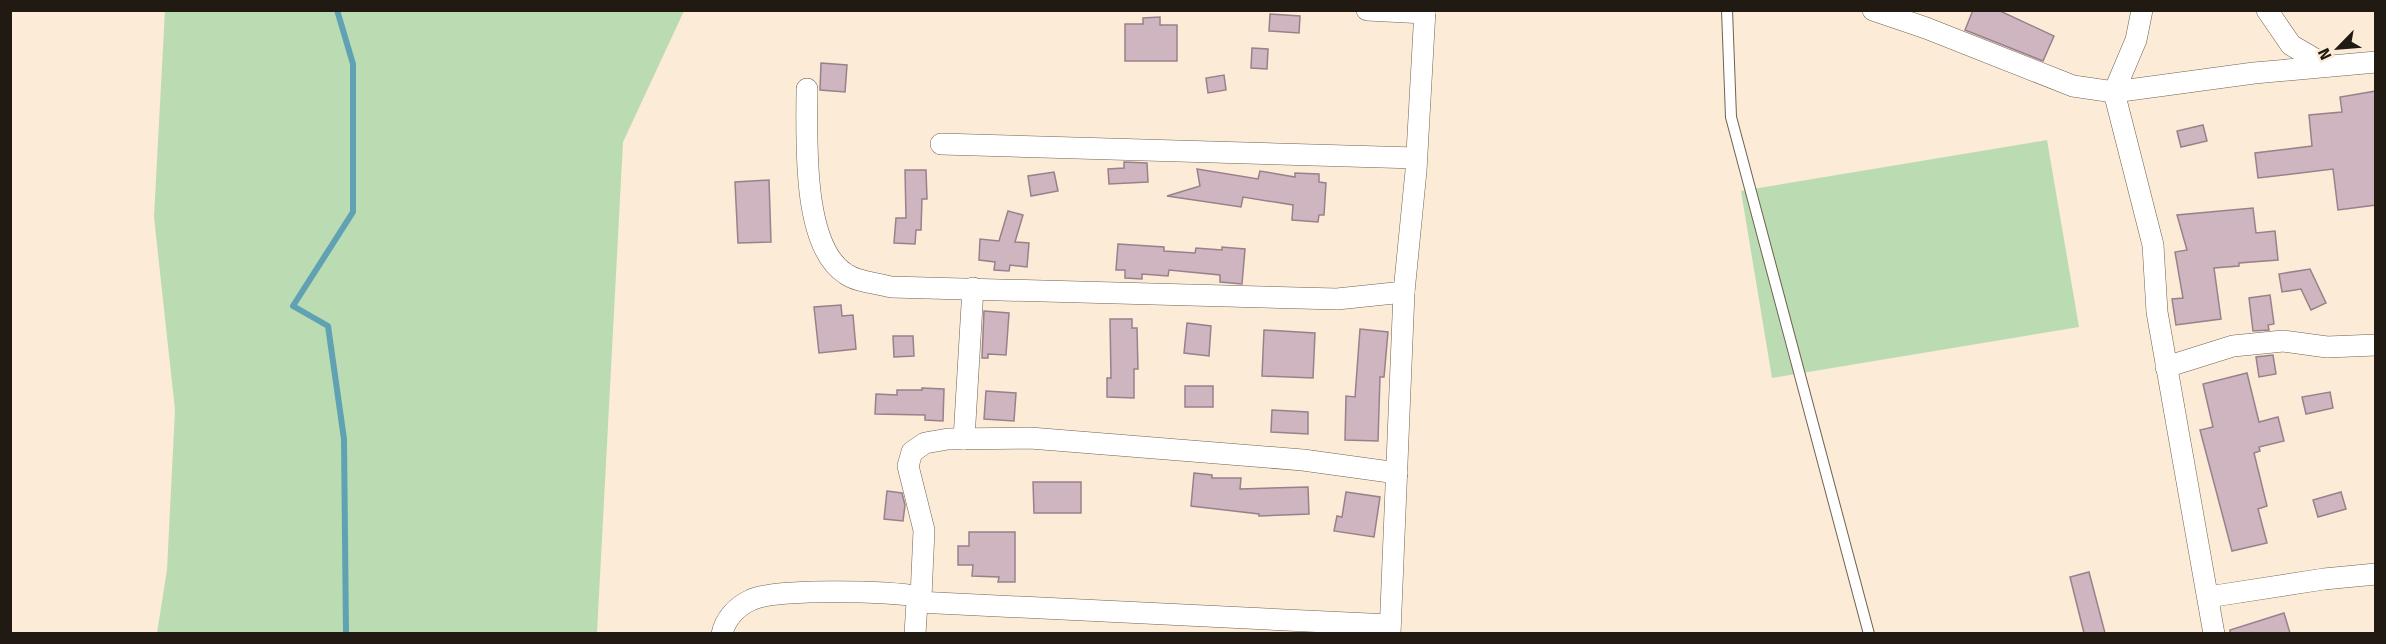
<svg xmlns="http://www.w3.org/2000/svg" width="2386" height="644" font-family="'Fira Sans',sans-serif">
<rect width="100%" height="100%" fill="#fcebd6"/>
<g fill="#bbdbb3">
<path d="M165,10L684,11L623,142L597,633H157L167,570L175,410L154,217Z"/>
<path d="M2047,140L2079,327L1772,378L1741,191Z"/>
</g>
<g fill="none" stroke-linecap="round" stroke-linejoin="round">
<path stroke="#60a2b4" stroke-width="6" d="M337,10L353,64V212L293,306L328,326L344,439L346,634"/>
</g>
<g fill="#ceb5c0" stroke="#99818c" stroke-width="1.5">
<path d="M1973,10H1998L2054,36L2043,61L1965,30Z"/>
<path d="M1270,14L1300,16L1299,33L1269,31Z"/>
<path d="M1160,17V25H1177V61H1125V24H1143V18Z"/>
<path d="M1252,48L1268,49L1267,69L1251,68Z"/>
<path d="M821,63L847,65L845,92L820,90Z"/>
<path d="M1224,75L1226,90L1208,93L1206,78Z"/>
<path d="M2376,91V205L2338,210L2333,169L2258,178L2255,153L2312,146L2309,115L2342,112L2340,97Z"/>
<path d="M2203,125L2207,141L2181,147L2177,131Z"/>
<path d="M1124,162L1147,163L1148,182L1109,184L1108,169L1124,168Z"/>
<path d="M1197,169L1258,179L1260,171L1295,177V173L1319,174V182L1326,183L1324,215H1319L1318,222L1292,220L1293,205L1243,197L1241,207L1167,196L1200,186Z"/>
<path d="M905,170H926L927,199H922L921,230H916L915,244L894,243L896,218H906Z"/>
<path d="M1054,172L1058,191L1031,196L1028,176Z"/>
<path d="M769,180L771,242L738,243L735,182Z"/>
<path d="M2253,208L2256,233L2275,231L2278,260L2239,263V266L2214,268L2221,319L2176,325L2172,299L2183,298L2175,252L2187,250L2177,215Z"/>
<path d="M1008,211L1023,215L1015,242L1029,243L1027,267L1010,265L1009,271L994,270L995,262L979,260L980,239L999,241Z"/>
<path d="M1118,244L1164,247V251L1195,253L1196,248L1222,250V247L1245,249L1242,284L1220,282V275L1169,270L1168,276L1142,274V279L1125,278V270H1116Z"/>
<path d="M2310,269L2326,303L2311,310L2301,289L2282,292L2279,274Z"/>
<path d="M2270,295L2274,324L2268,325L2269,330L2253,331L2249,298Z"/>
<path d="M841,305L842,316L853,315L856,349L819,353L814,307Z"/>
<path d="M984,311L1009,313L1006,355L988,354V358H982Z"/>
<path d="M1110,319H1132V328H1137L1138,369H1134V398L1107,397V378H1111Z"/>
<path d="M1187,323L1211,326L1209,356L1184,353Z"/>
<path d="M1360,329L1388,332L1384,377H1380L1378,441L1345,440L1346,396L1355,397Z"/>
<path d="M1264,330L1315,333L1313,378L1262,376Z"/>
<path d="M893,336H913L914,356L894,357Z"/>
<path d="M2273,355L2276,374L2259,377L2256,357Z"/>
<path d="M2247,373L2259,422L2278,417L2284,441L2259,447L2260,451L2254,453L2267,506L2258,509L2267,543L2232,551L2200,430L2213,427L2203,384Z"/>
<rect x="1185" y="386" width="28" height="21"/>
<path d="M922,388L944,389L943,421L925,420V415L875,414L876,394L897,395V390H922Z"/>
<path d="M986,391L1016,393L1014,421L984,419Z"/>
<path d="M2330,392L2333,408L2306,414L2302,397Z"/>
<path d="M1272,410L1308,412V434L1271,432Z"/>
<path d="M1194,473L1212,475V478H1241L1240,489L1308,487L1309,514L1259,516V514L1191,506Z"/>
<path d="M1033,482H1081V513H1034Z"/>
<path d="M887,491L902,493L905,505L903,521L884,519Z"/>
<path d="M1346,492L1380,497L1374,537L1334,531L1337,516L1342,517Z"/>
<path d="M2341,492L2346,509L2318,517L2313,500Z"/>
<path d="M969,532H1015V582H998L999,577L972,576L973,565H958V546H969Z"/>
<path d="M2089,572L2105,633H2084L2070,577Z"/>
<path d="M2284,613L2290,633H2230V630Z"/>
</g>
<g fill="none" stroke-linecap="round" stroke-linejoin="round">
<defs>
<path id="lane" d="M1727,10L1731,117L1869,634"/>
<g id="street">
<path d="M1367,10L1425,13"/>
<path d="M1873,10L1926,28L2073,86L2114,92L2254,73L2376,62"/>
<path d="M2142,10L2136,40L2114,92L2153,245L2157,312L2214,634"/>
<path d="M2267,10L2291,45L2327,66"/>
<path d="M807,89C807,136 801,246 846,274C857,282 877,283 891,287L1337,299L1404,292"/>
<path d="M941,144L1416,158"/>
<path d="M2166,367L2233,346L2283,341L2327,347L2376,345"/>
<path d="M964,439L973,288"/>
<path d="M2208,597L2324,579L2376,574"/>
<path d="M917,602L1390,625"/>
<path d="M722,634C725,619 737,606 751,600C776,588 890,591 921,597"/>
<path d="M915,634L917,602L921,597L924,530L908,466L912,452L925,443L948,439L1030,438L1303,460L1397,473"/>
<path d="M1390,634L1404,292L1416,171L1425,10"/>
</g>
</defs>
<use href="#lane" stroke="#706250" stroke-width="12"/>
<use href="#street" stroke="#706250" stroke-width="22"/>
<use href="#lane" stroke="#fff" stroke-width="10"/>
<use href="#street" stroke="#fff" stroke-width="21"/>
</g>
<rect width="2386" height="644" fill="none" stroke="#201a12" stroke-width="24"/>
<g transform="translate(2338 48) rotate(245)" stroke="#fcebd6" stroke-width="4.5" paint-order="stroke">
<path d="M0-4.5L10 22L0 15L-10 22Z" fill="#201a12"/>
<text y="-9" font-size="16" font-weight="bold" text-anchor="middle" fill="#201a12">N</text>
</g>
</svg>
